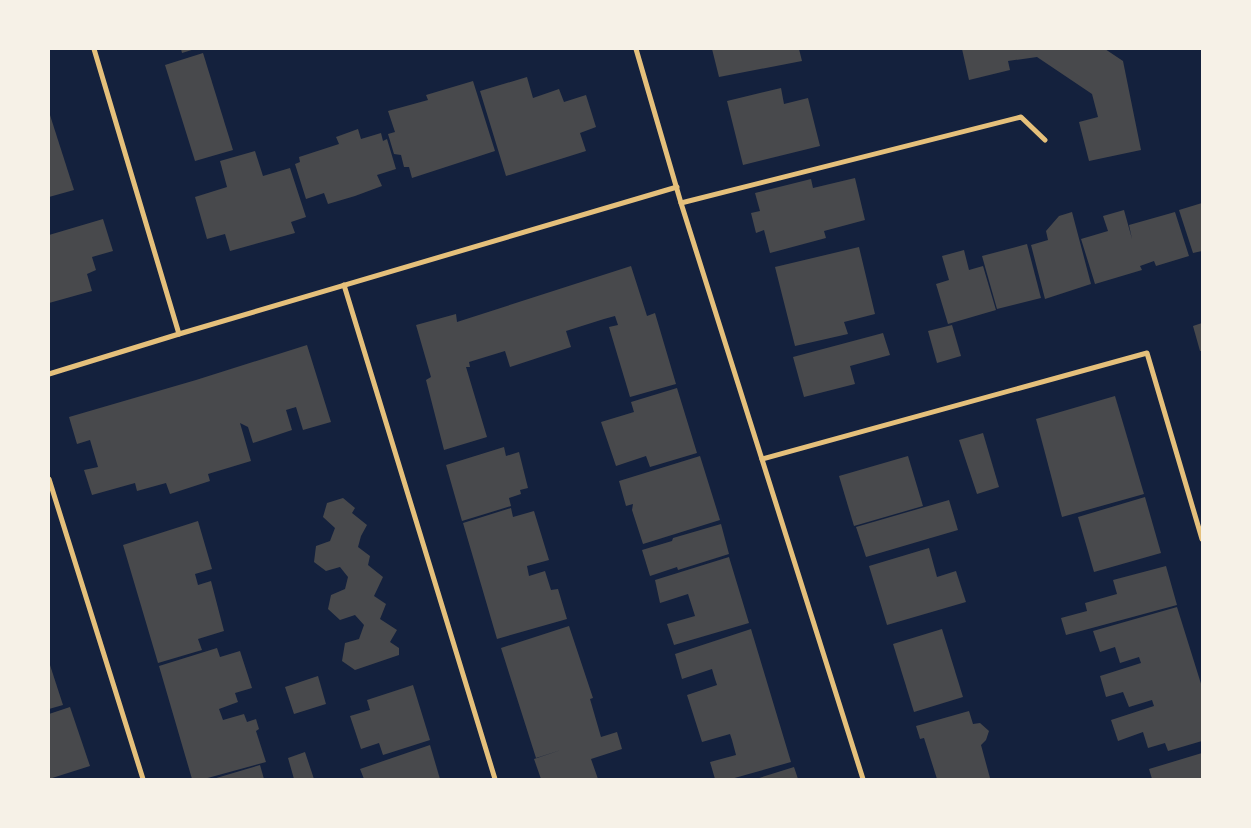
<svg xmlns="http://www.w3.org/2000/svg" width="1251" height="828" font-family="'Space Grotesk',sans-serif">
<rect width="100%" height="100%" fill="#14213d"/>
<g fill="#48494c">
<path d="M181,49H195L182,53Z"/>
<path d="M712,49H799L802,61L719,77Z"/>
<path d="M962,49H1105L1123,61L1141,150L1089,161L1079,122L1098,117L1092,94L1037,57L1008,61L1010,70L969,80Z"/>
<path d="M203,53L233,150L195,161L165,65Z"/>
<path d="M527,77L533,98L559,89L564,102L586,95L596,127L580,133L586,151L506,176L480,91Z"/>
<path d="M473,81L495,151L412,178L409,167H404L401,155L394,154L388,134L395,132L388,111L428,100L426,95Z"/>
<path d="M781,88L784,104L808,98L820,146L743,165L727,101Z"/>
<path d="M49,112L74,190L49,197Z"/>
<path d="M358,129L361,139L381,133L383,141L387,139L396,169L377,175L382,186L355,196L328,204L324,193L306,199L295,164L300,162L299,157L339,144L336,137Z"/>
<path d="M255,151L263,176L290,168L306,217L291,222L295,233L230,251L225,234L207,239L195,197L227,187L220,161Z"/>
<path d="M855,178L865,220L824,231L826,238L770,253L764,230L756,233L751,213L760,211L755,193L811,179L813,188Z"/>
<path d="M1202,203V251L1193,253L1179,210Z"/>
<path d="M1124,210L1132,239L1129,225L1175,212L1189,256L1156,266L1154,261L1140,266L1142,270L1095,284L1081,239L1108,231L1103,216Z"/>
<path d="M1072,212L1091,284L1045,299L1031,245L1048,240L1046,231L1059,216Z"/>
<path d="M103,219L113,251L92,257L96,270L87,274L92,291L49,303V235Z"/>
<path d="M1027,244L1041,298L997,309L982,256Z"/>
<path d="M859,247L875,314L844,322L848,334L795,346L775,267Z"/>
<path d="M964,250L969,270L983,266L996,310L948,324L936,284L949,280L942,256Z"/>
<path d="M631,266L647,316L655,313L676,384L630,397L609,327L618,325L615,316L604,319L566,331L571,347L510,367L505,351L469,362L470,367H466L487,437L444,450L426,380L431,377L416,325L456,314L457,322Z"/>
<path d="M1202,323V351H1200L1193,326Z"/>
<path d="M952,325L961,356L937,363L928,331Z"/>
<path d="M883,333L890,355L850,366L855,384L804,397L793,357Z"/>
<path d="M307,345L331,422L303,430L296,407L286,410L292,430L253,443L248,427L240,423L251,461L208,474L210,481L170,494L166,483L137,491L135,483L92,495L84,470L98,467L90,440L77,444L69,417L196,380Z"/>
<path d="M677,388L697,453L650,467L646,456L616,466L601,422L634,412L631,402Z"/>
<path d="M1115,396L1144,494L1062,517L1036,419Z"/>
<path d="M983,433L999,487L977,494L959,440Z"/>
<path d="M504,447L506,456L519,452L528,488L520,490L521,494L509,498L511,506L462,521L446,465Z"/>
<path d="M700,456L720,520L643,544L632,510L633,504L626,506L619,481Z"/>
<path d="M908,456L923,506L854,526L839,476Z"/>
<path d="M1145,497L1161,553L1094,572L1078,517Z"/>
<path d="M343,498L355,508L352,513L367,525L361,536L358,547L370,556L368,565L383,577L374,596L386,604L380,619L397,630L390,642L399,648V655L355,670L342,661L345,643L359,639L364,625L355,615L340,620L328,609L331,595L345,589L348,577L340,567L326,571L314,562L316,546L330,541L335,528L323,517L327,503Z"/>
<path d="M949,500L958,530L866,557L856,527Z"/>
<path d="M511,508L513,517L534,511L549,560L527,566L529,576L545,571L551,590L558,589L567,619L497,639L463,523Z"/>
<path d="M198,521L212,569L195,574L198,585L211,581L224,631L198,639L202,650L158,663L123,545Z"/>
<path d="M721,524L729,554L678,570L677,567L650,576L642,550L672,541L673,538Z"/>
<path d="M929,548L937,577L956,571L966,602L887,625L869,566Z"/>
<path d="M729,557L749,623L674,645L667,624L695,616L688,594L660,603L655,580Z"/>
<path d="M1166,566L1177,605L1066,635L1061,618L1087,611L1085,603L1117,594L1113,580Z"/>
<path d="M1177,607L1202,687V741L1168,751L1165,743L1148,748L1143,732L1118,741L1111,720L1154,706L1152,700L1129,707L1123,692L1106,697L1100,676L1141,663L1139,657L1120,663L1115,647L1100,652L1093,631Z"/>
<path d="M569,626L593,698L590,699L601,737L617,732L622,749L591,759L598,779H541L534,759L561,750L536,758L501,648Z"/>
<path d="M751,629L791,762L731,779H715L710,762L736,755L732,740L730,734L702,742L687,695L717,685L715,679L712,669L682,679L675,654Z"/>
<path d="M942,629L963,697L914,712L893,644Z"/>
<path d="M217,648L220,657L240,651L252,688L235,693L238,702L219,709L223,720L244,714L247,722L256,719L259,729L256,731L266,762L204,779H192L159,666Z"/>
<path d="M49,662L63,705L49,709Z"/>
<path d="M318,676L326,704L294,714L285,687Z"/>
<path d="M413,685L430,740L383,755L379,743L361,749L350,716L370,710L367,700Z"/>
<path d="M70,707L90,766L49,779V714Z"/>
<path d="M969,711L973,724L980,723L989,731L986,740L981,745L990,778L984,779H937L924,738L920,739L916,726Z"/>
<path d="M430,745L440,779H364L360,769Z"/>
<path d="M305,752L314,779H294L288,758Z"/>
<path d="M1202,753V779H1152L1149,769Z"/>
<path d="M260,765L264,779H213Z"/>
<path d="M794,767L798,779H756Z"/>
</g>
<g fill="none" stroke-linecap="round" stroke-linejoin="round">
<g stroke="#e5c07b" stroke-width="5">
<path d="M94,49L179,334"/>
<path d="M636,49L681,203L863,779"/>
<path d="M681,203L1021,117L1045,140"/>
<path d="M344,285L495,779"/>
<path d="M49,374L179,334L677,187"/>
<path d="M762,459L1147,353L1202,539"/>
<path d="M49,479L143,779"/>
</g>
</g>
<rect width="1251" height="828" fill="none" stroke="#f6f1e7" stroke-width="100"/>
</svg>
